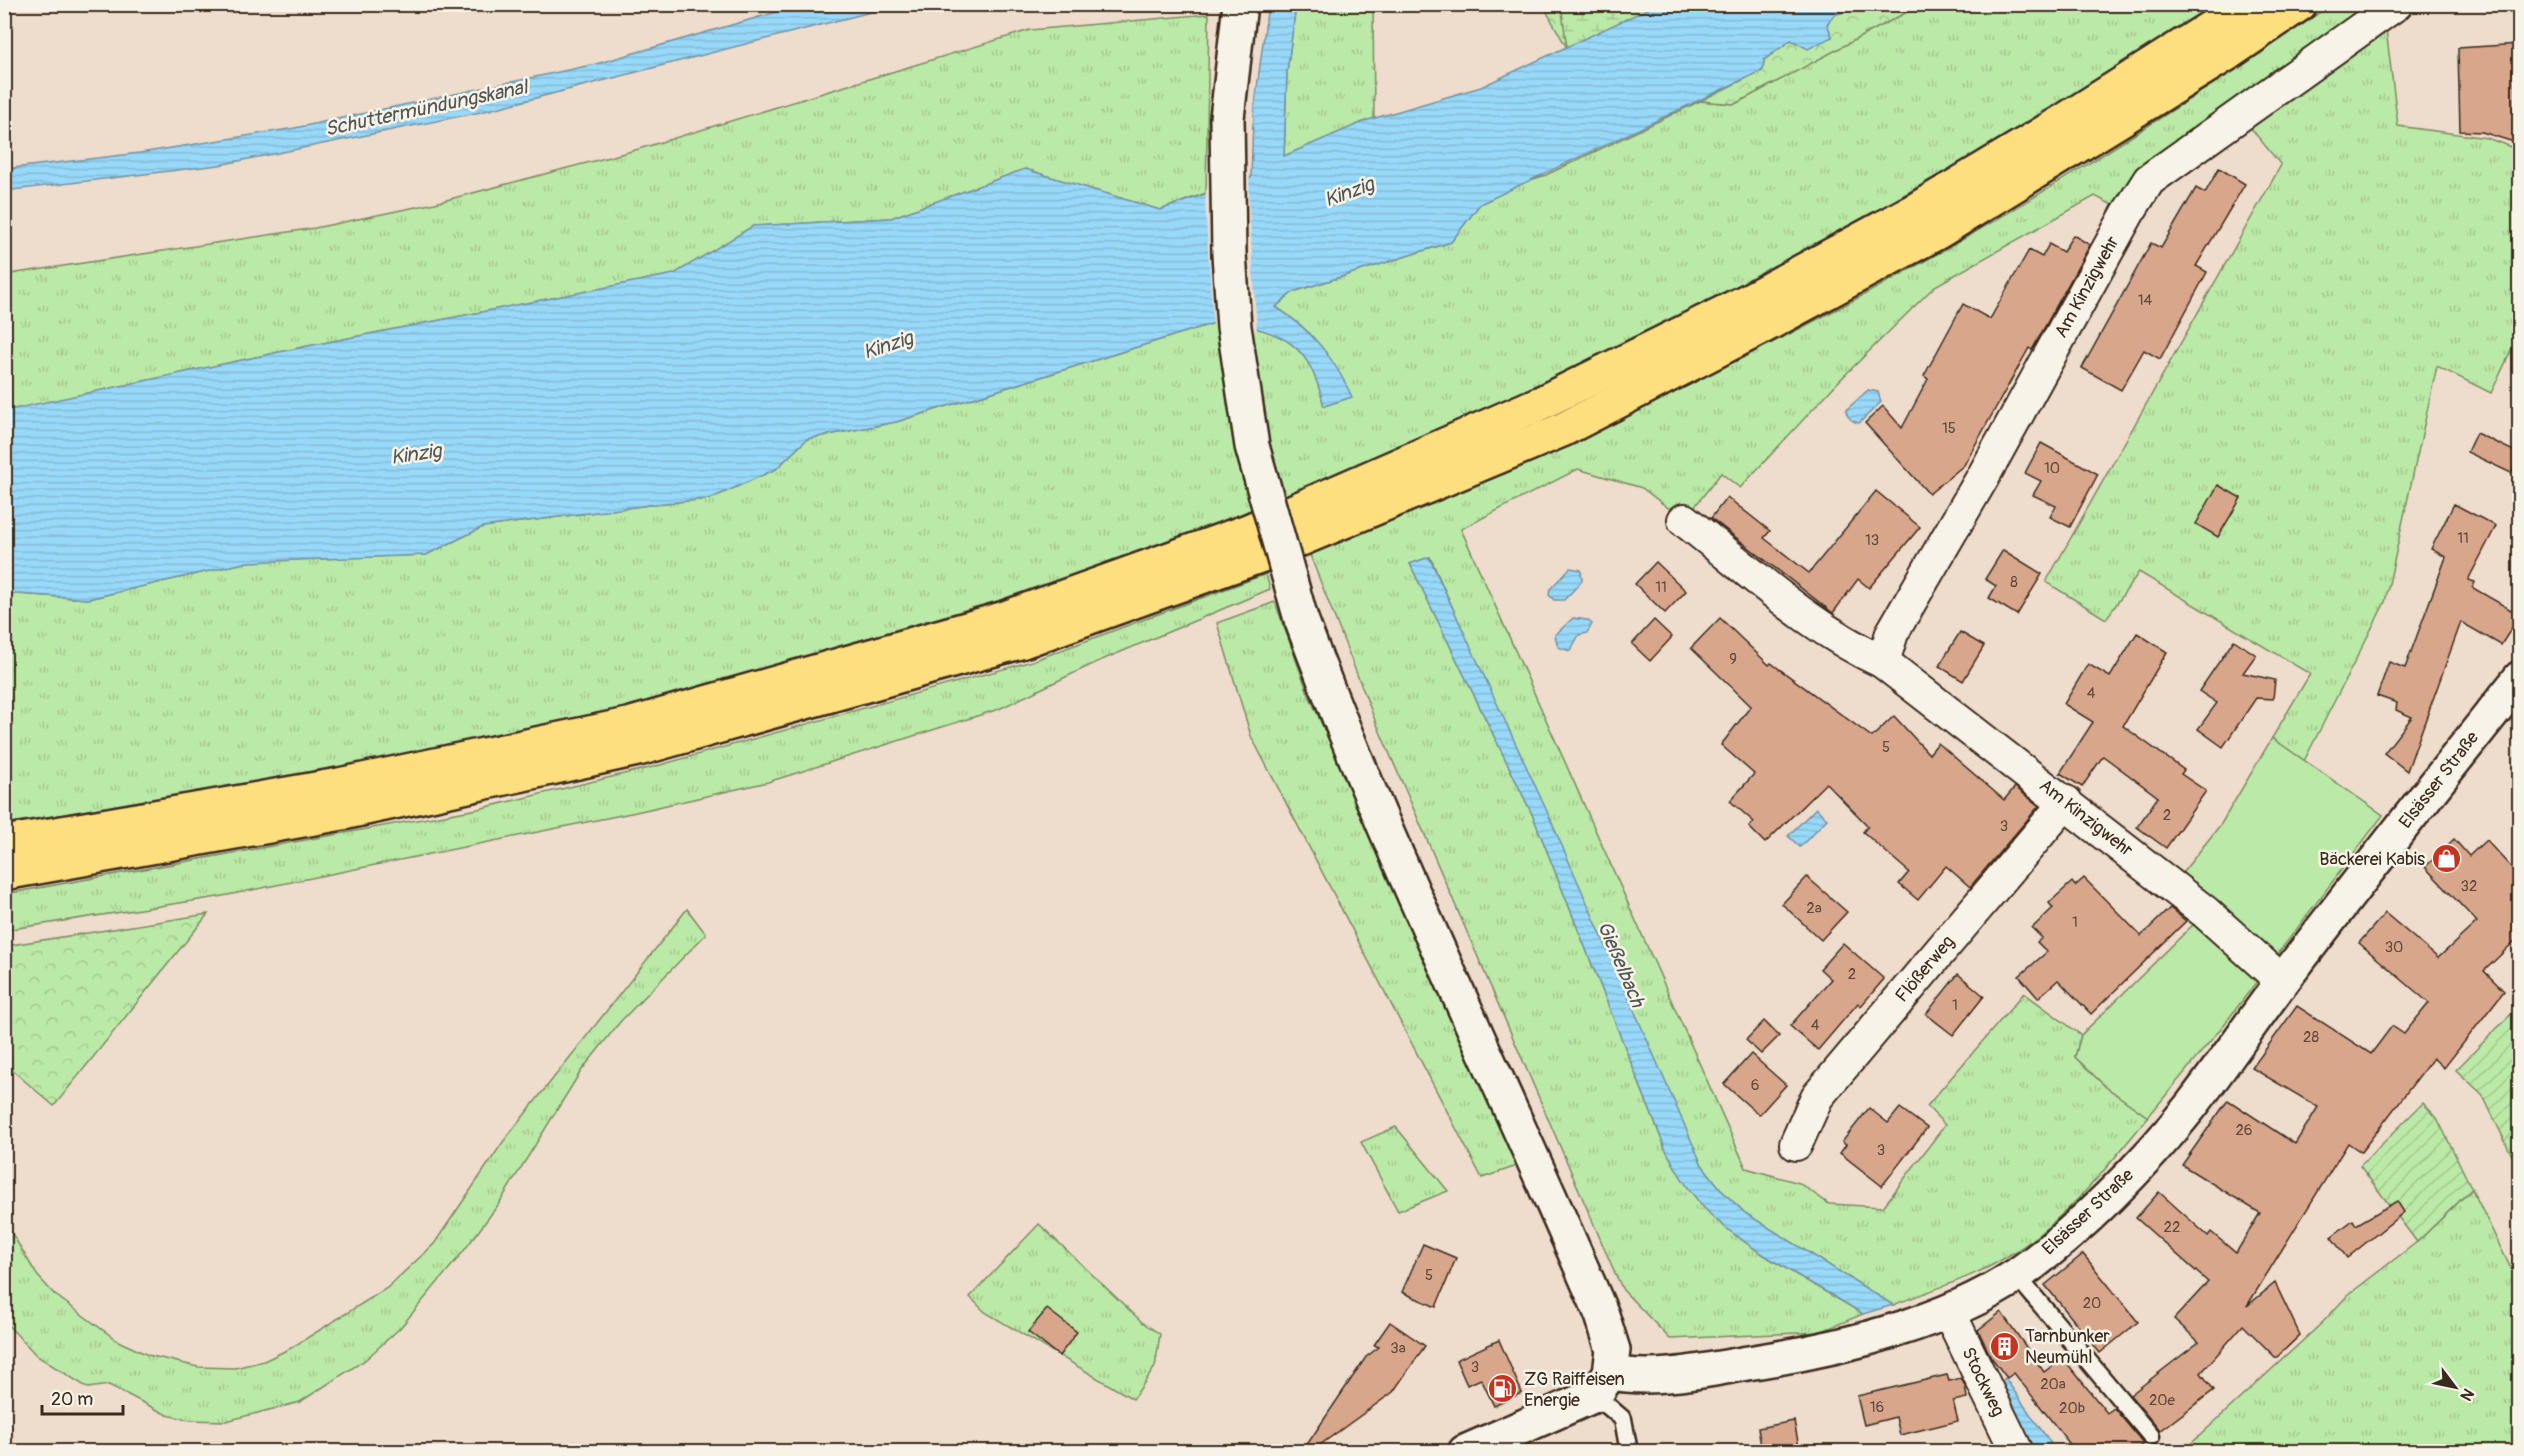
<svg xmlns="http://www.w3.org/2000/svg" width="2524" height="1456" font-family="Pangolin,sans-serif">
<defs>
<pattern id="grass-tufts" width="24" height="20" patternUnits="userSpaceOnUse" patternTransform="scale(1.5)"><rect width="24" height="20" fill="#bbe9a7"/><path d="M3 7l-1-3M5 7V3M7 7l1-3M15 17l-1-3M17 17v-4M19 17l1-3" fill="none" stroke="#a2c88f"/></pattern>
<pattern id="forest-crowns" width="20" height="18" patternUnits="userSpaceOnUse" patternTransform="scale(1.5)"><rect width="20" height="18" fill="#bbe9a7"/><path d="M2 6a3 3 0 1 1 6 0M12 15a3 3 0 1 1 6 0" fill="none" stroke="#a2c88f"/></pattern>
<pattern id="wetland-marsh" width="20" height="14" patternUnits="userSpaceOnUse" patternTransform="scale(1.5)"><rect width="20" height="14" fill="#bbe9a7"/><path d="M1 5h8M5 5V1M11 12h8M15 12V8" fill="none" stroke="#a2c88f"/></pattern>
<pattern id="garden-furrows" width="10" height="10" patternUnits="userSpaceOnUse" patternTransform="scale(1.5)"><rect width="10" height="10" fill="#bbe9a7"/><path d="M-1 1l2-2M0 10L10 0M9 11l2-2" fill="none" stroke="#a2c88f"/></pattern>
<pattern id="water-rules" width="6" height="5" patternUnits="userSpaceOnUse" patternTransform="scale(1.5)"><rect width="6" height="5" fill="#98d8f9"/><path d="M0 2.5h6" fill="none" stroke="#84bad5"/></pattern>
</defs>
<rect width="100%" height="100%" fill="#eedccc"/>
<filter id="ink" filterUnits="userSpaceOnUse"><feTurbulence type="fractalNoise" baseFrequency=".0167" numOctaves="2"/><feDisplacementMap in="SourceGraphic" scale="12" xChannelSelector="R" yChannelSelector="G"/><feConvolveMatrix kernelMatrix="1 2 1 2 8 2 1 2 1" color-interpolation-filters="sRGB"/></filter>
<g filter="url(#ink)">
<g fill="url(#grass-tufts)" stroke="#7b8a62" stroke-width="1.5">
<path d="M1296,5H1373L1374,119L1284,156L1287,72Z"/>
<path d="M1920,5H2219L2054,109L1736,291L1526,391L1242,514L997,601L629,706L333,770L5,824V593L88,599L252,561L426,555L483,527L664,503L710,499L776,469L807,439L896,422L1224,320C1285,335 1308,339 1324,406L1351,397C1329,355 1317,334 1276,307L1293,292L1451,242L1480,204L1524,182L1546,175L1700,101L1735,104Z"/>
<path d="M2331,5H2383L2398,126L2487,138L2519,150V349L2513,347L2491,393L2437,366L2385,602L2304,761L2272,738L2310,674L2139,572L2106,619L2046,582L2281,165L2241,116L2128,213L2095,196L1935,286L1839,381L1740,488L1721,473L1684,520L1642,488L1578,469L1461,529L1746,1168L1799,1183L1829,1204L1883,1207L1945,1125L1927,1106L2024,993L2081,1035L2075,1057L2106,1087L2148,1117C2108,1167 2064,1222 2008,1256C1973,1278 1931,1290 1893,1305L1745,1213L1723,1192L1702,1165L1688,1138L1430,557L1410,564L1533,816L1665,1148C1677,1172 1690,1194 1709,1213C1747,1250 1817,1286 1863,1314L1820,1332L1670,1339L1623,1290L1615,1273L1375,720L1310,555C1478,486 1642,410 1803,327C1986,233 2161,120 2331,5Z"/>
<path d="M1209,14L1206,193L1160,210L1025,169L891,218L753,226L675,274L303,347L5,411L4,275L315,228L435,203L632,151L1030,30Z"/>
<path d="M1266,574L1270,589L1097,662L999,709L768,782L636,812L218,897L5,930V894L478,809L653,767L1032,661Z"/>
<path d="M1275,602L1308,693L1517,1166L1482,1178L1251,736L1217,623Z"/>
<path d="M687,909L706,934L620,1022L581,1071L498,1205L463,1252L400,1328L365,1360L300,1402L226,1421L190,1420L167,1415L109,1385L88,1388L37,1356L5,1322V1222L37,1275L54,1294L118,1341L148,1355L198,1367L235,1368L264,1361L291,1348L387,1288L434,1244L503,1142Z"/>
<path d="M1396,1127L1448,1191L1398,1211L1361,1142Z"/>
<path d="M2472,1189L2519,1285V1451L2182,1452L2323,1322L2348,1295L2417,1242Z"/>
<path d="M1039,1224L1142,1322L1160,1334L1155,1367L1133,1399L985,1312L970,1297Z"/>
</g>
<g fill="url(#forest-crowns)" stroke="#7b8a62" stroke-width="1.5">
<path d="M1543,5H1656L1567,48Z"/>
<path d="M1854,5H1920L1735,104L1700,101L1763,70L1764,60L1791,40L1832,37L1827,24L1834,15L1851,9Z"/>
<path d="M208,914L54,1106L5,1064V946Z"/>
</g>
<path fill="url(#wetland-marsh)" stroke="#7b8a62" stroke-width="1.5" d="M1561,4L1656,5L1567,48Z"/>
<path fill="#bbe9a7" stroke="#7b8a62" stroke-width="1.5" d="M2272,738L2383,815L2226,1022L2148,1117L2106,1087L2075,1057L2081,1035L2205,913L2172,886L2221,824Z"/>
<g fill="url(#garden-furrows)" stroke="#7b8a62" stroke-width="1.5">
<path d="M2514,1011L2520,1018L2519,1170L2482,1094L2456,1070Z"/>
<path d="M2423,1103L2437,1118L2472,1189L2417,1242L2360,1166Z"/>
</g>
<g fill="url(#water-rules)" stroke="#7392a1" stroke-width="1.5">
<path d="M801,5H898L481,112L219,165L5,191V169L140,153L295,128L596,64Z"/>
<path d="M1268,5H1296L1287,72L1284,156L1365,121L1481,87L1656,5H1854L1851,9L1834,15L1827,24L1832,37L1808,49L1791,40L1764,60L1763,70L1480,204L1451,242L1293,292L1276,307C1312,330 1335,359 1352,397L1324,406C1308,340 1286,335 1224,320L896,422L807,439L776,469L710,499L664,503L483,527L426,555L248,562L88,599L5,593L4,411L303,347L674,274L753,226L891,218L1025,169L1160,210L1251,178L1253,117Z"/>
<path d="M1868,390L1878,392L1881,402L1859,423C1852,422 1847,417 1846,410Z"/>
<path d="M1429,557L1545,807L1702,1165L1723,1192L1745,1213L1893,1305L1863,1314C1817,1285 1747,1250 1709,1213C1690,1194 1677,1172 1665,1148L1533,816L1410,564Z"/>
<path d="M1570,568L1581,570L1582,581L1564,600H1554L1549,595L1550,589Z"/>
<path d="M1573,618L1587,620L1592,624L1587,633L1579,635L1570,651L1558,647L1555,635Z"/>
<path d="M1816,808L1827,819L1800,847L1788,836Z"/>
<path d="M2005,1378L2056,1451H2037L1997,1387Z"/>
</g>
<path fill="#eedccc" d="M1265,5L1250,146L1249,205L1257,331L1224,323L1213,326L1205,203L1206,190L1248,176L1250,117Z"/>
<g fill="#d8a68b" stroke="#3b2a1e" stroke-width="1.5">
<path d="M2520,44V144L2482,132L2460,131L2458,48Z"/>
<path d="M2219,168L2245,184L2196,266L2207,272L2160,359L2144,350L2121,390L2082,368L2151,243L2161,248L2196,188L2205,193Z"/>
<path d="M2073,235L2090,245L2032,350L2029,348L1964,465L1929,494L1865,423L1883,406L1902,428L1928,379L1924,376L1963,304L1990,319L2029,250L2042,257L2049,244L2063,252Z"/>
<path d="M2476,433L2520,454L2511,473L2467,452Z"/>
<path d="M2041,443L2098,474L2070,527L2050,517L2056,506L2033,495L2041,481L2025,473Z"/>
<path d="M2218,485L2241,498L2218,537L2196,524Z"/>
<path d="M1876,491L1920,527L1869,588L1858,579L1833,613L1711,518L1727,497L1770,531L1764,538L1809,573Z"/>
<path d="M2454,504L2496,526L2468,580L2475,582L2473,588L2520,615L2501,645L2461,622L2407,771L2384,753L2412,717L2396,710L2397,703L2377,696L2389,662L2405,668L2446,557L2431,549Z"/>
<path d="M2003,550L2042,574L2017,615L1989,598L1996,586L1985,579Z"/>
<path d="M1656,562L1686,591L1665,613L1635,584Z"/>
<path d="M1720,618L1769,665L1771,663L1872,737L1894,716L1929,754L1938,743L2004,800L2015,787L2039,806L1970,887L1946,866L1918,900L1899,884L1909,872L1863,832L1868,826L1826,783L1765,843L1749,827L1754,822L1730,801L1754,774L1721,745L1751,706L1691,648Z"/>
<path d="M1654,620L1672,637L1650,661L1632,644Z"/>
<path d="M1960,632L1984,646L1963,681L1939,666Z"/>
<path d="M2137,633L2167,652L2123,726L2184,770L2181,774L2206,791L2166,848L2137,827L2158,797L2103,756L2082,787L2060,773L2093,722L2064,704L2088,664L2110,677Z"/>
<path d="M2234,640L2256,655L2243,673L2275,680L2273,699L2256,698L2223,747L2198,729L2217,703L2199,691Z"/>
<path d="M2454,839L2469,856L2486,840L2520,877V936L2484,971L2504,991L2444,1068L2433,1058L2361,1152L2348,1143L2247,1306L2275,1283L2300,1335L2276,1358L2243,1325L2201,1373L2214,1390L2160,1431L2130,1395L2199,1342L2174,1319L2208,1282L2136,1218L2159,1192L2208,1236L2211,1232L2236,1253L2260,1213L2182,1165L2228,1100L2295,1144L2318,1107L2252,1068L2297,1006L2371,1054L2392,1026L2404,1034L2429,1003L2359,943L2385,913L2438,958L2477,922L2425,867Z"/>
<path d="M1807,877L1847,912L1821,940L1782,904Z"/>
<path d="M2084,878L2141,936L2170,908L2186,921L2091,1014L2058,980L2038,998L2019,976L2047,952L2037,942L2042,938L2032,928L2053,908L2049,903L2072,882L2075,886Z"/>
<path d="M1843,943L1884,979L1861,1006L1858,1003L1818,1050L1790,1026L1831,979L1820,969Z"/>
<path d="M1958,974L1984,996L1953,1035L1926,1014Z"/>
<path d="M1764,1021L1779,1036L1761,1054L1746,1040Z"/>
<path d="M1751,1054L1786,1085L1759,1115L1724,1084Z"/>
<path d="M1869,1108L1888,1123L1900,1108L1927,1128L1882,1186L1840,1153L1846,1145L1842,1142Z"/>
<path d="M2397,1201L2404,1212L2347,1258L2331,1237L2353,1220L2356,1225Z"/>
<path d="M1423,1244L1456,1258L1436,1307L1402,1292Z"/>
<path d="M2083,1254L2138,1322L2100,1353L2045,1285Z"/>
<path d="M1047,1309L1077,1332L1059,1356L1028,1332Z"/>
<path d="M2001,1312L2044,1372L2063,1358L2107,1413L2114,1408L2144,1444L2134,1452H2076L2014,1373L2007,1378L1991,1357L1978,1330Z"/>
<path d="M1390,1322L1425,1346L1393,1392L1310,1452H1302L1366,1357L1379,1347L1374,1345Z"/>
<path d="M1499,1340L1522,1393L1494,1406L1481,1379L1467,1385L1456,1360Z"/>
<path d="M1947,1375L1949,1381L1961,1378L1965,1386L1967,1398L1953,1401L1958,1421L1900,1435L1896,1417L1864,1425L1857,1396Z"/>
<path d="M1794,1421L1800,1452H1762L1758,1428Z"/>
</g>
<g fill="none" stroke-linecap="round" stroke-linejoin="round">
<defs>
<g id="service">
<path d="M2016,1275L2151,1436"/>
<path d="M1595,1395L1623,1419L1629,1452"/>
</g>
<g id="minor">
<path d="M1684,520C1748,569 1809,628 1883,662"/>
<path d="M2282,981L2205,912L1883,662L1892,633L1984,475L2128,213L2149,180L2396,4"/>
<path d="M1796,1144L1817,1097L2066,802"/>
<path d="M1949,1312L2017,1452"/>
</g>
<g id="tertiary">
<path d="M1301,619C1389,856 1502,1083 1602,1315L1613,1350L1610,1373L1595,1395L1465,1452"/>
<path d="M1610,1373C1662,1382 1715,1368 1766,1360C1847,1347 1949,1321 2017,1275C2077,1233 2145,1164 2191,1106C2223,1065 2252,1021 2284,979C2361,878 2440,778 2520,678"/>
</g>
<g id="trunk">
<path d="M4,843L339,785L628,725L1005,618L1248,531L1543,402L1749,300L1919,208L2062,122L2248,4"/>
<path d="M4,873L348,812L638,749L1023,641L1265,554L1562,430L1764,326L1938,232L2227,54L2300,4"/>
</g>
</defs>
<use href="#service" stroke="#3b2a1e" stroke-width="21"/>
<use href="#minor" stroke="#3b2a1e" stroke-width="36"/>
<use href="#tertiary" stroke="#3b2a1e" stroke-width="38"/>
<use href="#trunk" stroke="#3b2a1e" stroke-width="38"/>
<use href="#service" stroke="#f7f3e8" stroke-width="16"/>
<use href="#minor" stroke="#f7f3e8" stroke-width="32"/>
<use href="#tertiary" stroke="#f7f3e8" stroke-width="33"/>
<use href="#trunk" stroke="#fedf80" stroke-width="33"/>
<defs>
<path id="tertiary-bridge" d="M1240,4L1227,118L1229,254L1234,327L1252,446L1301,619"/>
</defs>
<use href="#tertiary-bridge" stroke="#3b2a1e" stroke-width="38" stroke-linecap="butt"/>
<use href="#tertiary-bridge" stroke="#f7f3e8" stroke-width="33"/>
</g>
</g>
<defs>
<symbol id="shop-disc" viewBox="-11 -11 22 22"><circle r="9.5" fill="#c8321e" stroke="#f7f3e8"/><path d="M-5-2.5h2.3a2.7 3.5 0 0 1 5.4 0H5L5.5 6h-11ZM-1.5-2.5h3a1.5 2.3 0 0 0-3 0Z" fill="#fff"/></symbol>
<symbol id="building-disc" viewBox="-11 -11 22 22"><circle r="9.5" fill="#c8321e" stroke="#f7f3e8"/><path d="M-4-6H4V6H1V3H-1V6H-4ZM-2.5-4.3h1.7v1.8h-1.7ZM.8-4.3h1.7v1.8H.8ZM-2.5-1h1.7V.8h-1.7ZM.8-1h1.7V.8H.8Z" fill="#fff"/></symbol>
<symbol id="fuel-disc" viewBox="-11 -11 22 22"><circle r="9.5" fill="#c8321e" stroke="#f7f3e8"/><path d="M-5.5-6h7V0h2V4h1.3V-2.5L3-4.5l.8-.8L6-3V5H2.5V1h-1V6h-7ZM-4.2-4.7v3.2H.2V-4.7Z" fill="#fff"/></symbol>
</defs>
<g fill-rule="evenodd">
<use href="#shop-disc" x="2430" y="842" width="33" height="33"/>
<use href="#building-disc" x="1988" y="1330" width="33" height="33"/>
<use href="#fuel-disc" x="1486" y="1372" width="33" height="33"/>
</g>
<g text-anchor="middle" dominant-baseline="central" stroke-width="5" stroke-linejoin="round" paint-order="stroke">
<g font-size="15" fill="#624939">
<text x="2145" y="300">14</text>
<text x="1949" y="428">15</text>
<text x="2052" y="468">10</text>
<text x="2463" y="538">11</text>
<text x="1872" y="540">13</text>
<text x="2014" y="582">8</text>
<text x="1661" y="587">11</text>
<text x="1733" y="659">9</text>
<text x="2091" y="693">4</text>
<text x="1886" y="747">5</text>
<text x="2167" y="815">2</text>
<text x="2004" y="826">3</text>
<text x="2469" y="886">32</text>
<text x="1814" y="908">2a</text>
<text x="2075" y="922">1</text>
<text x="2394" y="947">30</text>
<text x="1852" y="974">2</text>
<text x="1955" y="1005">1</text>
<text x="1815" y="1025">4</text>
<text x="2311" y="1037">28</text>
<text x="1755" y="1085">6</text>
<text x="2244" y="1130">26</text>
<text x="1881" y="1150">3</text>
<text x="2172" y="1227">22</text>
<text x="1429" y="1275">5</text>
<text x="2092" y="1303">20</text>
<text x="1398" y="1348">3a</text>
<text x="1475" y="1367">3</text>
<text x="2053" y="1384">20a</text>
<text x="2162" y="1400">20e</text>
<text x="1877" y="1407">16</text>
<text x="2072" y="1408">20b</text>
</g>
<g font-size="18" fill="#3b2a1e" stroke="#f7f3e8">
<text transform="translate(2087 287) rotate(-61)">Am Kinzigwehr</text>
<text transform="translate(2439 780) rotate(-52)">Elsässer Straße</text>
<text transform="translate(2086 818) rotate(38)">Am Kinzigwehr</text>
<text transform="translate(1925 969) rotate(-50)">Flößerweg</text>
<text transform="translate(2088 1212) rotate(-43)">Elsässer Straße</text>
<text transform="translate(1983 1382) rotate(64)">Stockweg</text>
</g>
<g font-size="18" fill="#3b2a1e" stroke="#f7f3e8" text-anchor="start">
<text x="2425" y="859" text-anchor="end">Bäckerei Kabis</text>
<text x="2025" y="1336">Tarnbunker<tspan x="2025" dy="21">Neumühl</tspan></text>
<text x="1524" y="1379">ZG Raiffeisen<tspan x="1524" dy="21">Energie</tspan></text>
</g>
<g font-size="20" font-style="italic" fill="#525655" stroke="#f7f3e8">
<text transform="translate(426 108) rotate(-12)">Schuttermündungskanal</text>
<text transform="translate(1349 192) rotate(-20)">Kinzig</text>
<text transform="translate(888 345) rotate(-18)">Kinzig</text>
<text transform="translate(416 454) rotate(-8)">Kinzig</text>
<text transform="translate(1621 964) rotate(67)">Gießelbach</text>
</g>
</g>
<rect width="2524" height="1456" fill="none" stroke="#f7f3e8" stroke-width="24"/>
<rect x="12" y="12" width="2500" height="1432" fill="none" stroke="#3b2a1e" stroke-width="2" filter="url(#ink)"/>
<g transform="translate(2455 1387) rotate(122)" stroke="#f7f3e8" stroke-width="4.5" paint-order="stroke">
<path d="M0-4.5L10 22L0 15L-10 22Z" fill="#3b2a1e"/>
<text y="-9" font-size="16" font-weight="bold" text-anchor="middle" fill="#3b2a1e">N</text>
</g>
<path d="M42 1405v9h81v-9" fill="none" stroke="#3b2a1e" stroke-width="3"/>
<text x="51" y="1405" font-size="18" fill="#3b2a1e" stroke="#f7f3e8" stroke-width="4.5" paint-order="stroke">20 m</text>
</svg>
